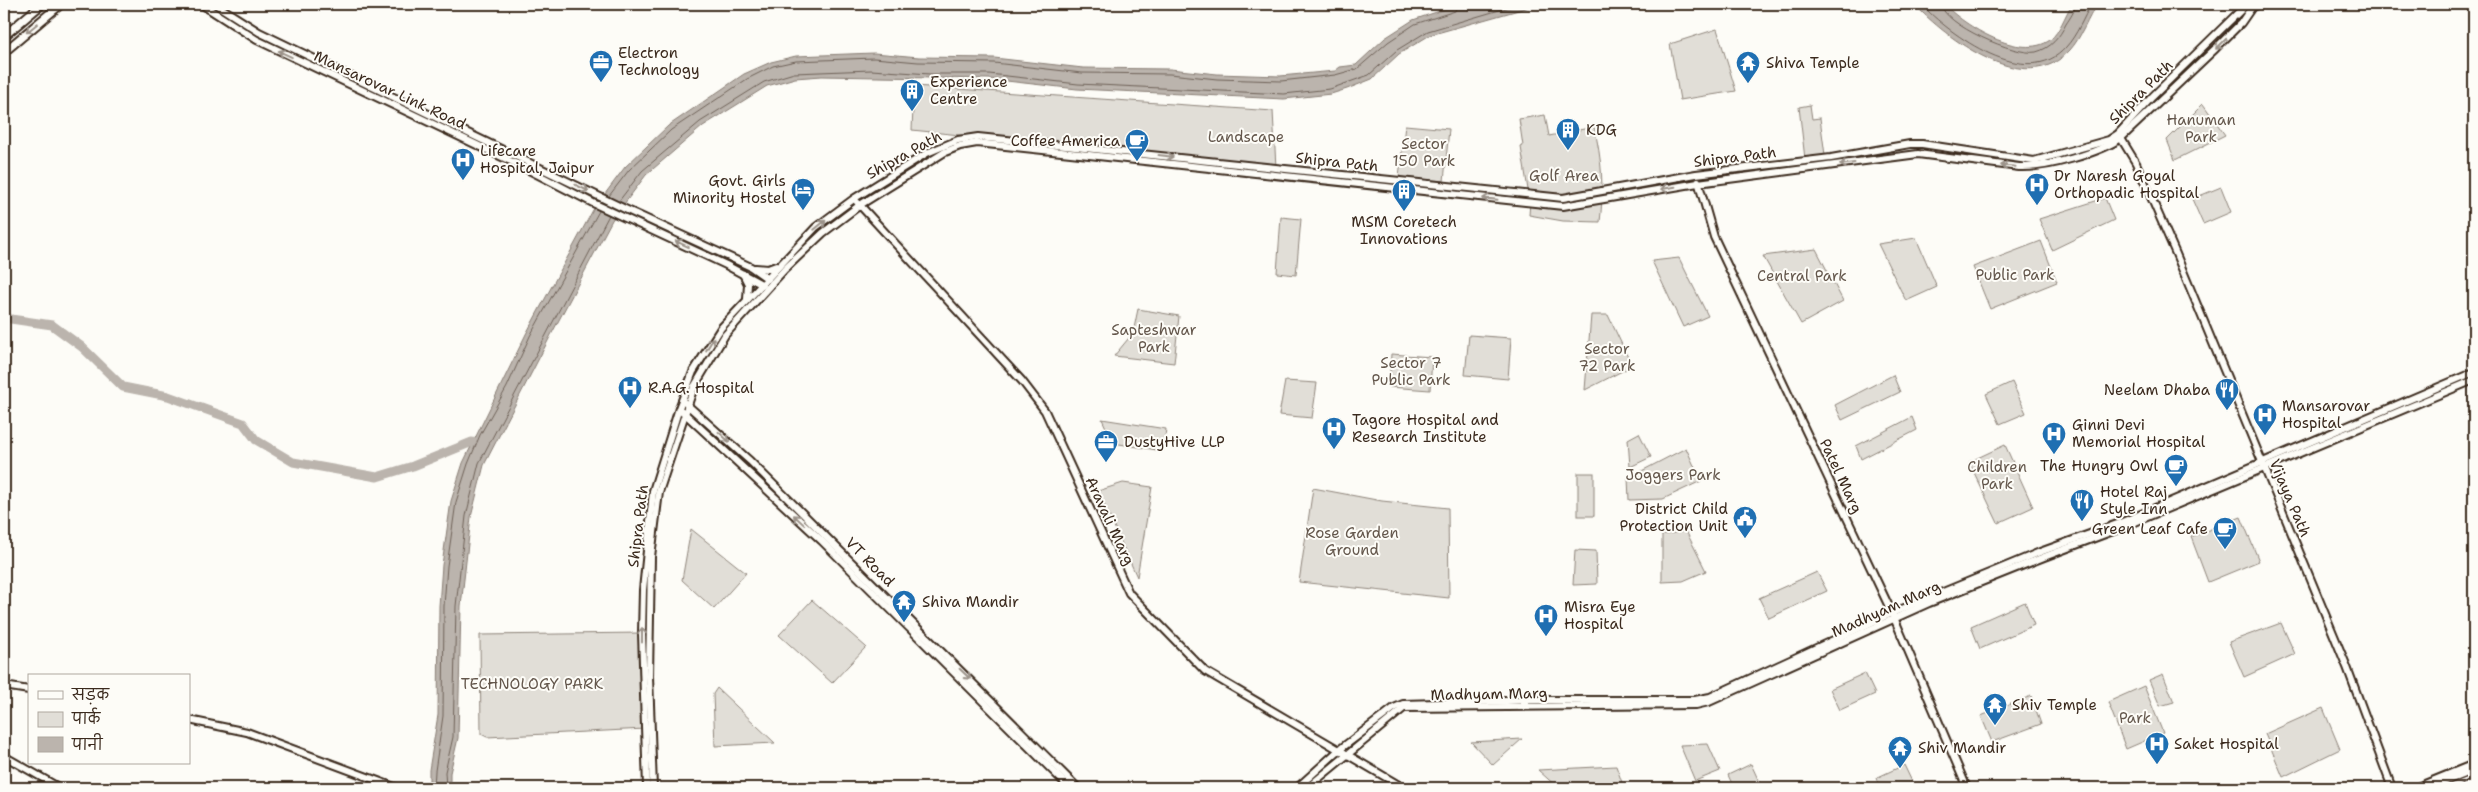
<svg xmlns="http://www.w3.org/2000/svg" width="2478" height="792" font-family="'Shantell Sans','Playpen Sans Deva',sans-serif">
<rect width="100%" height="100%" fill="#fdfcf7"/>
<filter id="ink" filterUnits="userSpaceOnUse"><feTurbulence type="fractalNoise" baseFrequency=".02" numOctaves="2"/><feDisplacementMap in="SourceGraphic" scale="10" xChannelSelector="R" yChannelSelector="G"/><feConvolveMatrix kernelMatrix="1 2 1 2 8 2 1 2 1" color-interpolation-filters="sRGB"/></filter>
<g filter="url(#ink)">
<g fill="#e1ded7" stroke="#8e847a">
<path d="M1717,29L1736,91L1680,100L1670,44Z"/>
<path d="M914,86L1273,111L1276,168L912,130Z"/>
<path d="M2203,104L2225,135L2175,160L2167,140Z"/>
<path d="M1810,105L1812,119L1820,118L1825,155L1805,159L1799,107Z"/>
<path d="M1545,115L1549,136L1594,127C1602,159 1604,189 1600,222L1563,221L1529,215L1530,202L1521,147L1523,146L1519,119Z"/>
<path d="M1405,125L1449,129L1444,181L1399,177Z"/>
<path d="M2221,187L2231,212L2203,224L2192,199Z"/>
<path d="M2105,198L2114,220L2052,250L2039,219Z"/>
<path d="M1281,217L1301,219L1296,275L1277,273Z"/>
<path d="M1916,238L1937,287L1906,301L1878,244Z"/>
<path d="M2041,241L2057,282L1990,309L1973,267Z"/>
<path d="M1816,249L1843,301L1801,324L1763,256Z"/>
<path d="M1679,258L1708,316L1683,327L1652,261Z"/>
<path d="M1138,309L1179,316L1174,363L1114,356L1133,333Z"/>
<path d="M1591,315H1608L1632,366L1585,390Z"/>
<path d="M1469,335L1511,338L1508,379L1465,375Z"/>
<path d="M1391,354L1432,357L1430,390L1389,387Z"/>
<path d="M1893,375L1900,392L1842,420L1835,405Z"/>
<path d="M1285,381L1317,383L1312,418L1279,415Z"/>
<path d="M2012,382L2026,413L2000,424L1986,394Z"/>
<path d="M1912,417L1917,430L1861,459L1856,446Z"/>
<path d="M1102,419L1166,429L1163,451L1113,443Z"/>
<path d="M1639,433L1651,457L1630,467L1628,439Z"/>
<path d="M2005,445L2033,507L1998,523L1969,462Z"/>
<path d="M1686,448L1701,481L1663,499L1629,500L1628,478Z"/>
<rect x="1578" y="473" width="16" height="43"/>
<path d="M1123,483L1152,487L1137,577L1098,491Z"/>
<path d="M1313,488L1382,501L1448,508L1449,598L1299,582Z"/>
<path d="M2241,517L2259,561L2208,582L2191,537Z"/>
<path d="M691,529L746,573L714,609L682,580Z"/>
<path d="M1686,531L1706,571L1683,581L1662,582V535Z"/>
<path d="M1575,550L1596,551L1597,584L1573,585Z"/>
<path d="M1817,572L1827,591L1769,618L1759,598Z"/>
<path d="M812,600L866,647L832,683L779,635Z"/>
<path d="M2025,602L2034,625L1980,649L1971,626Z"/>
<path d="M2281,623L2295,654L2244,677L2229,642Z"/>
<path d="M642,633L645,729L487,737L481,734L480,635Z"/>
<path d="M1865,673L1875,694L1840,710L1830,689Z"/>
<path d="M2163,674L2174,702L2160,706L2149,680Z"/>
<path d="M2144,686L2163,733L2126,749L2108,702Z"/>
<path d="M717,688L775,743L715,746L713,694Z"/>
<path d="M2031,696L2041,724L1992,742L1981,716Z"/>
<path d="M2323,708L2340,749L2283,777L2265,734Z"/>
<path d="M1522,739L1493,765L1471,742Z"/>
<path d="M1708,744L1720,771L1695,781L1680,745Z"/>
<path d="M1751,764L1762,788H1734L1728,775Z"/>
<path d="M1904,765L1915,788H1880L1876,778Z"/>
<path d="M1616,766L1624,788H1558L1538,770Z"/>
</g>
<g fill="#bbb4ad" stroke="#887d74">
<path d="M1460,4H1540L1430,35L1399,54L1372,79L1347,89L1331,94L1284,99L1077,89L989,79L822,76L795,78L767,86L703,126L646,175L612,220L551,335L484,465L471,517L461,606L458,738L450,773V788H429V770L438,715L439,606L442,565L451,501L463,463L526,334L593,210L625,167L668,126L744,74L771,62L796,56L874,53L919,57L994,58L1083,68L1170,69L1217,74L1280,76L1335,71L1340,67L1356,65L1385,38L1413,20Z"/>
<path d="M1914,4H1944C1964,26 2021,61 2050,40C2060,32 2065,15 2072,4H2097C2088,18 2081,38 2070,50C2026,100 1946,38 1914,4Z"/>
</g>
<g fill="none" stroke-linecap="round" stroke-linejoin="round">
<g stroke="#6e6157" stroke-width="1">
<path d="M1921,4C1950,35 2028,92 2066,47C2077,35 2084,17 2091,4"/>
<path d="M1941,4C1943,25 2016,56 2036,52C2051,48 2059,38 2066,24C2070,18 2075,11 2076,4"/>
<path d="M609,196L629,170L671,130L747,79L773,66L796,61L874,58L918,62L994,63L1082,73L1170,74L1217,79L1281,81L1335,75L1357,69L1388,42L1415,24L1455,11L1458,4"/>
<path d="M619,201L642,171L700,122L764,82L794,73L871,70L930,74H989L1078,84L1284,94L1330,89L1369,75L1397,50L1428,31L1520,4"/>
<path d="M434,788L435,771L443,716L444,606L447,566L456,502L468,464L480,435L507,387L530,336L599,211"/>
<path d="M446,788L445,772L453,737L456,606L466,516L479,463L609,215"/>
</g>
<path stroke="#bbb4ad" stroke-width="9" d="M4,318L52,325L82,347L123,387L168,396L243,423L256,440L293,462L377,477L413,466L472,442"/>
<defs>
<g id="secondary">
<path d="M201,4L257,40L523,167L593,203L726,265L763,285"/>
<path d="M215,4L259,32L625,209L751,267L768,279"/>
<path d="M2119,135L2136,163L2176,254L2347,667L2392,788"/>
<path d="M1698,181L1714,237L1892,613L1967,788"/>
<path d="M857,202L1022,381L1045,411L1129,593L1205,671L1404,788"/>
<path d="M755,268L768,269L776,266"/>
<path d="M743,274L748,284L747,299"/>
<path d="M685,403L750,461L1078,788"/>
<path d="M682,411L822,541L1070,788"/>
<path d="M4,686L29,690"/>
<path d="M189,720L247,732L397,788"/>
<path d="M4,756L60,788"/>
<path d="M647,788L642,633L643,590L651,511L653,491L679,408L693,372L721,328L816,227L855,198L927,153L958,140L978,137L1563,198L1696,174L1831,158L1910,144H1922L2034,161L2109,140L2118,134L2152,97L2247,4"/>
<path d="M653,788L649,676L651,557L659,492L694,387L725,335L785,269L823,233L860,205L945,152L960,146L977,143L1563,206L1698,183L1918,154L2019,167C2047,168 2099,153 2121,138L2216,48L2241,23L2252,7L2258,4"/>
<path d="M1297,788L1339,750L1394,708L1403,704L1538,700H1695L1710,697L1892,613L2040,552L2120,523L2474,372"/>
<path d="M1307,788L1404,708L1696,705L1709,702L1929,603L2044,557L2121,528L2474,380"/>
<path d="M2415,788L2474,764"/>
</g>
<g id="primary">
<path d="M4,36L42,4"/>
<path d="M4,52L61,4"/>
</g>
<g id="highway">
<path d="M2426,788L2474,769"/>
<path d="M2465,788L2474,785"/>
</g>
</defs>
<use href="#secondary" stroke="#3b2a1e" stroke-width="10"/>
<use href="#primary" stroke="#3b2a1e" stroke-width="11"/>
<use href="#highway" stroke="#3b2a1e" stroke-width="11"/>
<use href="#secondary" stroke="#fdfcf7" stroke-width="6"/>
<use href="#primary" stroke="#fdfcf7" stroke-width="7"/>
<use href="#highway" stroke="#fdfcf7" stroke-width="8"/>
</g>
<defs><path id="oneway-shaft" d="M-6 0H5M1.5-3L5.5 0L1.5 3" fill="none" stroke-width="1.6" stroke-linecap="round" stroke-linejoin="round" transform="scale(1.25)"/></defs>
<g stroke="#9c938a">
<use href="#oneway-shaft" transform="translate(32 28) rotate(141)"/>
<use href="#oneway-shaft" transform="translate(2221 44) rotate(135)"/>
<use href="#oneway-shaft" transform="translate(285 54) rotate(-155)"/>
<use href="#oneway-shaft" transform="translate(1166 156) rotate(7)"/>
<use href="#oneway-shaft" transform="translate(1847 164) rotate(173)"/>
<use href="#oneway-shaft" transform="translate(2008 166) rotate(-174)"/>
<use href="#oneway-shaft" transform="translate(582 188) rotate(26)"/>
<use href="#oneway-shaft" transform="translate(1668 188) rotate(170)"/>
<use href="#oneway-shaft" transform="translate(1490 199) rotate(-174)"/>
<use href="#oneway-shaft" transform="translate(820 225) rotate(-39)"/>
<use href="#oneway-shaft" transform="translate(682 244) rotate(-155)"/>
<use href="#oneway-shaft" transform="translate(710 344) rotate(-59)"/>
<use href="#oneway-shaft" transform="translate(724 437) rotate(43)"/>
<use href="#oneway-shaft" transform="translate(799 520) rotate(-137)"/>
<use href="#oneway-shaft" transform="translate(642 635) rotate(-90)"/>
<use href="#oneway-shaft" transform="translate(965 674) rotate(44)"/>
</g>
</g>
<defs>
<symbol id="office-pin" viewBox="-11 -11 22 30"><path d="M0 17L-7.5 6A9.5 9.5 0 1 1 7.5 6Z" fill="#1f6fb2" stroke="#fdfcf7"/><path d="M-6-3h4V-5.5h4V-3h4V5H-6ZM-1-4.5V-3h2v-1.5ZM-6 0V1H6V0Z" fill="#fff"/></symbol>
<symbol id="temple-pin" viewBox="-11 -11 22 30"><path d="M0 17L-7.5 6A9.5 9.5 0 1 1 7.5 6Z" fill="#1f6fb2" stroke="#fdfcf7"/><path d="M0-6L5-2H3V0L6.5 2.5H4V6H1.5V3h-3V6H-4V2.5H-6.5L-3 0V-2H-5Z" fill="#fff"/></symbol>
<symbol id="building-pin" viewBox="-11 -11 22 30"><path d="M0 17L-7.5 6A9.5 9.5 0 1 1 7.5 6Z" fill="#1f6fb2" stroke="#fdfcf7"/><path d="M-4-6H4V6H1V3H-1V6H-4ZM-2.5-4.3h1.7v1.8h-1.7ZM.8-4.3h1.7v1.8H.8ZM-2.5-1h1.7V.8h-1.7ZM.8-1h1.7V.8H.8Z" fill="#fff"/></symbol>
<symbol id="cafe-pin" viewBox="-11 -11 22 30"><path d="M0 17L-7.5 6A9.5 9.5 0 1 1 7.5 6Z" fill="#1f6fb2" stroke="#fdfcf7"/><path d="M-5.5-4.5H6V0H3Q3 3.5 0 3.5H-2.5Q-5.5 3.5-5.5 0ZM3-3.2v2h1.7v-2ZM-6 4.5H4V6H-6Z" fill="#fff"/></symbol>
<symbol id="hospital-pin" viewBox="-11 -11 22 30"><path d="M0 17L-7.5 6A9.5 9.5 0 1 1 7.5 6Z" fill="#1f6fb2" stroke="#fdfcf7"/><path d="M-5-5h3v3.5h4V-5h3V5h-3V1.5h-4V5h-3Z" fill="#fff"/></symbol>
<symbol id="hotel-pin" viewBox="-11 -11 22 30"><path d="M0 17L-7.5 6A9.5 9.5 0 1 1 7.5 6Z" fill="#1f6fb2" stroke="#fdfcf7"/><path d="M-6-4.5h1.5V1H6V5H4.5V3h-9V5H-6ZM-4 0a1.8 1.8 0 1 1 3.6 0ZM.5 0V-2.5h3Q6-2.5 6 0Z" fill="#fff"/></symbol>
<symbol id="restaurant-pin" viewBox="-11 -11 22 30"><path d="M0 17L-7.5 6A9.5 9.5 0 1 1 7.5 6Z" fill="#1f6fb2" stroke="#fdfcf7"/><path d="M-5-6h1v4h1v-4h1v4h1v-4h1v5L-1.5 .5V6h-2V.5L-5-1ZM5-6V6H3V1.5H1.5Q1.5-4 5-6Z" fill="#fff"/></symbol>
<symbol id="civic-pin" viewBox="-11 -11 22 30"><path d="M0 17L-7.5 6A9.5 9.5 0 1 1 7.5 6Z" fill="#1f6fb2" stroke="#fdfcf7"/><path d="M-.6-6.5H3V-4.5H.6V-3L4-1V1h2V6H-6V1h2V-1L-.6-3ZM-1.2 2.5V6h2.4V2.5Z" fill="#fff"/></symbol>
</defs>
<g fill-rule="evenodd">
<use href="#office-pin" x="587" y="48" width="28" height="38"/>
<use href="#temple-pin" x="1734" y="49" width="28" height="38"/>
<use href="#building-pin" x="898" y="77" width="28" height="38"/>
<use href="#building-pin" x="1554" y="116" width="28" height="38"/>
<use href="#cafe-pin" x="1123" y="127" width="28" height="38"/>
<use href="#hospital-pin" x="449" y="146" width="28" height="38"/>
<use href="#hospital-pin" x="2023" y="171" width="28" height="38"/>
<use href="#hotel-pin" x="789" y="176" width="28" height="38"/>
<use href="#building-pin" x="1390" y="177" width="28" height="38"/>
<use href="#hospital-pin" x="616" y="374" width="28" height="38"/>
<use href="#restaurant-pin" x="2213" y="376" width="28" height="38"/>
<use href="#hospital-pin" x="2251" y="401" width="28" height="38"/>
<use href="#hospital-pin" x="1320" y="415" width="28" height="38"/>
<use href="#hospital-pin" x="2040" y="420" width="28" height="38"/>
<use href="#office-pin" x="1092" y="428" width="28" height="38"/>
<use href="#cafe-pin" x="2162" y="452" width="28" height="38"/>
<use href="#restaurant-pin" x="2068" y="487" width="28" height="38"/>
<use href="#civic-pin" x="1731" y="504" width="28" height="38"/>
<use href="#cafe-pin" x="2211" y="515" width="28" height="38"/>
<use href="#temple-pin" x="890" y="588" width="28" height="38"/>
<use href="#hospital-pin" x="1532" y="602" width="28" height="38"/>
<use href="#temple-pin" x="1981" y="691" width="28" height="38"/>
<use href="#hospital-pin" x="2143" y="730" width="28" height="38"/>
<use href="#temple-pin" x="1886" y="734" width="28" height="38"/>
</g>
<g text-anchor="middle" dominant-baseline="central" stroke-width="4" stroke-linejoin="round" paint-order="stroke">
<g font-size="15" fill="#3b2a1e" stroke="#fdfcf7" text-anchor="start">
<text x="618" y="53">Electron<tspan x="618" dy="17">Technology</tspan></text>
<text x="1766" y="63">Shiva Temple</text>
<text x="930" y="82">Experience<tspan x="930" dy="17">Centre</tspan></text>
<text x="1586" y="130">KDG</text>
<text x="1120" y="141" text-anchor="end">Coffee America</text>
<text x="480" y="151">Lifecare<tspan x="480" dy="17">Hospital, Jaipur</tspan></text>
<text x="2054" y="176">Dr Naresh Goyal<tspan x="2054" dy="17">Orthopadic Hospital</tspan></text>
<text x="786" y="181" text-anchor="end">Govt. Girls<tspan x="786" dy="17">Minority Hostel</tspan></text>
<text x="1404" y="222" text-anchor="middle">MSM Coretech<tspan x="1404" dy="17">Innovations</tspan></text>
<text x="648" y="388">R.A.G. Hospital</text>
<text x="2210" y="390" text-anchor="end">Neelam Dhaba</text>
<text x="2282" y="406">Mansarovar<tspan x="2282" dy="17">Hospital</tspan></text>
<text x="1352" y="420">Tagore Hospital and<tspan x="1352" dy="17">Research Institute</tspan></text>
<text x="2072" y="425">Ginni Devi<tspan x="2072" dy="17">Memorial Hospital</tspan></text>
<text x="1124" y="442">DustyHive LLP</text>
<text x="2158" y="466" text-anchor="end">The Hungry Owl</text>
<text x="2100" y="492">Hotel Raj<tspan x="2100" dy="17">Style Inn</tspan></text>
<text x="1728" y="509" text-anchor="end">District Child<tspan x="1728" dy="17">Protection Unit</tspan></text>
<text x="2208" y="529" text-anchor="end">Green Leaf Cafe</text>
<text x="922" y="602">Shiva Mandir</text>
<text x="1564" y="607">Misra Eye<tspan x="1564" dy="17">Hospital</tspan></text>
<text x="2012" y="705">Shiv Temple</text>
<text x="2174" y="744">Saket Hospital</text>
<text x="1918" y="748">Shiv Mandir</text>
</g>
<g font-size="15" fill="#3b2a1e" stroke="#fdfcf7">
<text transform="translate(390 90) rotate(25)">Mansarovar Link Road</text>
<text transform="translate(2141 92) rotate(-45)">Shipra Path</text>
<text transform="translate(904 155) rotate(-29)">Shipra Path</text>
<text transform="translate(1735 157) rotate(-7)">Shipra Path</text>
<text transform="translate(1337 162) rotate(6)">Shipra Path</text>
<text transform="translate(1841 476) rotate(65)">Patel Marg</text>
<text transform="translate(2290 498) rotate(67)">Vijaya Path</text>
<text transform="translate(1110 521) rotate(65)">Aravali Marg</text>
<text transform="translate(638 526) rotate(-83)">Shipra Path</text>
<text transform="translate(870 562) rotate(45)">VT Road</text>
<text transform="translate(1886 609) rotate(-24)">Madhyam Marg</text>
<text transform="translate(1489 694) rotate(-1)">Madhyam Marg</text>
</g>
<g font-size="15" fill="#64574c" stroke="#fdfcf7">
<text x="2201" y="120">Hanuman<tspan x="2201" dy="17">Park</tspan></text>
<text x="1246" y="137">Landscape</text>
<text x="1424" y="144">Sector<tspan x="1424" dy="17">150 Park</tspan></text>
<text x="1564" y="176">Golf Area</text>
<text x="2015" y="275">Public Park</text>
<text x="1802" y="276">Central Park</text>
<text x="1154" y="330">Sapteshwar<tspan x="1154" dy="17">Park</tspan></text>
<text x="1607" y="349">Sector<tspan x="1607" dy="17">72 Park</tspan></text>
<text x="1411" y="363">Sector 7<tspan x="1411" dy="17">Public Park</tspan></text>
<text x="1997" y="467">Children<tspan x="1997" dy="17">Park</tspan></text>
<text x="1673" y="475">Joggers Park</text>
<text x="1352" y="533">Rose Garden<tspan x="1352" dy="17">Ground</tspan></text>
<text x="532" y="684">TECHNOLOGY PARK</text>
<text x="2135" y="718">Park</text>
</g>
</g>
<rect width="2478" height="792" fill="none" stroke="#fdfcf7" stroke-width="20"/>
<rect x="10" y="10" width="2458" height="772" fill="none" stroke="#3b2a1e" stroke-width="2" filter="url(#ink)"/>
<rect x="28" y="674" width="162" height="90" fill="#fdfcf7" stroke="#afa8a0"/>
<rect x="38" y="691" width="25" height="8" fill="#fdfcf7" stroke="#afa8a0"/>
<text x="72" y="700" font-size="15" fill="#3b2a1e">सड़क</text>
<rect x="38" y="712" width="25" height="15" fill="#e1ded7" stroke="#afa8a0"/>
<text x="72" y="724" font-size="15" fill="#3b2a1e">पार्क</text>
<rect x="38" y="737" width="25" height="15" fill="#bbb4ad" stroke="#afa8a0"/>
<text x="72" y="750" font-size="15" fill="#3b2a1e">पानी</text>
</svg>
